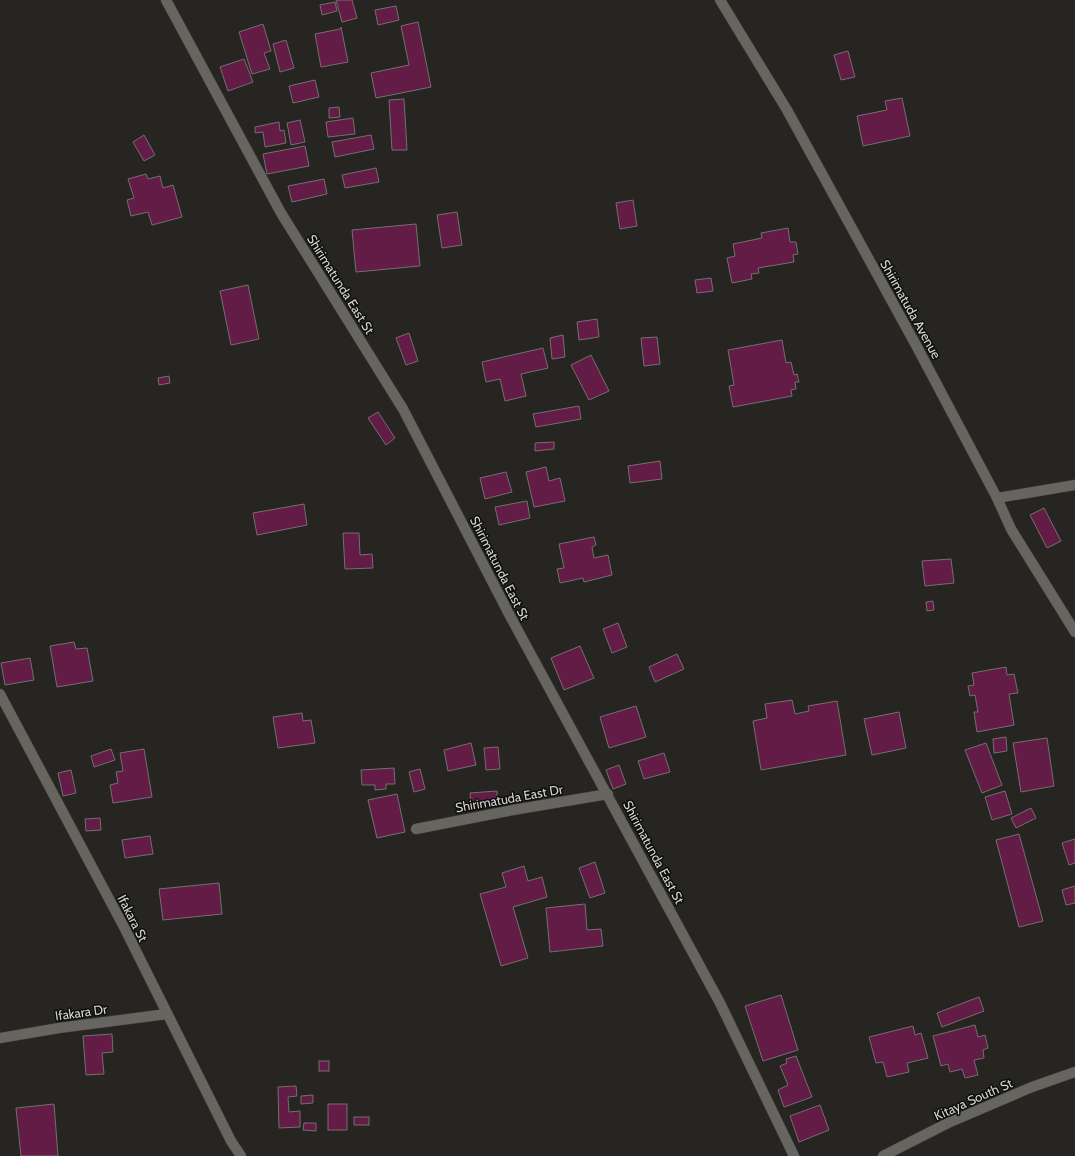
<svg xmlns="http://www.w3.org/2000/svg" width="1075" height="1156" font-family="Cabin,sans-serif">
<rect width="100%" height="100%" fill="#262521"/>
<g fill="#621c45" stroke="#746f71">
<path d="M336,0H352L357,18L342,22Z"/>
<path d="M335,2L337,11L322,15L320,5Z"/>
<path d="M396,6L399,20L378,25L375,10Z"/>
<path d="M418,22L431,87L376,98L371,73L409,65L401,26Z"/>
<path d="M263,24L271,51L264,53L270,69L252,74L239,32Z"/>
<path d="M341,27L348,62L321,67L315,34L340,29Z"/>
<path d="M286,40L294,68L280,72L273,44Z"/>
<path d="M848,51L855,77L841,80L834,55Z"/>
<path d="M244,59L253,82L228,91L220,67Z"/>
<path d="M315,80L319,97L293,103L289,86Z"/>
<path d="M902,98L910,136L863,146L857,116L887,110L885,101Z"/>
<path d="M404,99L407,150H392L389,100Z"/>
<path d="M339,107L340,117L329,118V108Z"/>
<path d="M353,118L355,134L328,137L326,122Z"/>
<path d="M300,120L305,142L291,145L287,123Z"/>
<path d="M279,122L280,131L284,130L286,143L265,147L263,132L255,133V127Z"/>
<path d="M144,135L155,155L144,161L133,142Z"/>
<path d="M371,135L374,149L335,157L332,142Z"/>
<path d="M305,146L309,166L267,174L263,154Z"/>
<path d="M376,168L379,182L345,188L342,175Z"/>
<path d="M146,174L148,179L160,176L163,188L173,185L182,217L152,225L148,212L131,216L127,200L134,198L128,179Z"/>
<path d="M324,179L327,194L292,202L288,186Z"/>
<path d="M633,200L637,226L620,229L616,203Z"/>
<path d="M457,212L462,245L442,248L437,215Z"/>
<path d="M416,224L420,266L356,272L352,230Z"/>
<path d="M788,228L790,242H796L798,254L793,255L794,262L758,268L759,273L751,274L752,279L732,283L727,258L735,256L733,244L762,238L761,233Z"/>
<path d="M711,278L713,291L697,293L695,280Z"/>
<path d="M248,285L259,339L231,345L220,291Z"/>
<path d="M597,319L599,337L579,340L577,322Z"/>
<path d="M409,333L418,361L406,365L396,338Z"/>
<path d="M563,335L565,357L552,359L550,338Z"/>
<path d="M657,337L660,364L644,366L641,338Z"/>
<path d="M782,340L786,363L791,362L794,375L797,374L799,382H795L796,389L791,390L792,396L733,407L729,386L734,385L728,350Z"/>
<path d="M543,348L548,368L521,374L526,396L505,401L500,379L486,382L482,362Z"/>
<path d="M591,355L609,391L589,400L571,365Z"/>
<path d="M169,376L170,383L159,385L158,378Z"/>
<path d="M579,406L581,419L536,427L533,414Z"/>
<path d="M378,412L395,438L386,445L368,418Z"/>
<path d="M554,442V449L535,451V443Z"/>
<path d="M660,461L662,479L630,483L628,466Z"/>
<path d="M546,467L549,481L560,478L565,501L534,507L526,472Z"/>
<path d="M506,472L512,492L485,499L480,478Z"/>
<path d="M527,501L530,518L499,525L495,507Z"/>
<path d="M304,504L307,525L257,535L253,513Z"/>
<path d="M1044,508L1061,541L1047,548L1030,515Z"/>
<path d="M343,533H359L360,555L372,554L373,568L345,569Z"/>
<path d="M594,537L596,545L592,547L594,558L608,555L612,575L584,582L583,578L560,583L557,569L564,568L559,544Z"/>
<path d="M951,559L954,583L925,586L922,561Z"/>
<path d="M933,601L934,610L927,611L926,602Z"/>
<path d="M618,623L627,647L612,653L603,629Z"/>
<path d="M74,642L76,649L87,648L93,681L57,687L50,646Z"/>
<path d="M580,646L594,678L564,690L551,658Z"/>
<path d="M677,654L684,669L655,682L649,667Z"/>
<path d="M30,658L34,680L5,685L1,663Z"/>
<path d="M1006,667L1007,675L1014,674L1018,693L1009,694L1014,725L977,732L974,712H978L975,695L970,696L968,686L974,685L972,673Z"/>
<path d="M792,700L795,714L809,711L808,706L837,701L846,755L761,770L753,721L767,718L765,704Z"/>
<path d="M636,706L646,737L609,748L600,717Z"/>
<path d="M899,712L906,748L872,755L864,719Z"/>
<path d="M302,713L303,721L311,720L315,743L278,748L273,717Z"/>
<path d="M1006,737L1007,751L994,753L993,739Z"/>
<path d="M1047,738L1054,786L1021,792L1013,743Z"/>
<path d="M471,743L476,765L448,771L444,750Z"/>
<path d="M986,743L1002,785L982,793L965,750Z"/>
<path d="M498,747L500,769L486,770L484,748Z"/>
<path d="M111,749L115,760L94,767L91,756Z"/>
<path d="M144,749L152,797L113,803L110,785L118,783L116,772L123,771L120,753Z"/>
<path d="M664,753L670,772L644,779L638,761Z"/>
<path d="M619,765L626,784L613,789L606,770Z"/>
<path d="M394,768L395,784H386V789L375,790V785H362L361,770Z"/>
<path d="M420,769L425,789L414,792L409,772Z"/>
<path d="M71,770L76,793L63,796L58,773Z"/>
<path d="M497,791V802L471,804L470,793Z"/>
<path d="M1005,791L1012,814L992,820L985,797Z"/>
<path d="M397,794L405,832L377,838L368,800Z"/>
<path d="M1031,808L1036,818L1016,828L1011,818Z"/>
<path d="M100,818L101,830L86,831L85,819Z"/>
<path d="M1019,834L1043,921L1019,927L996,840Z"/>
<path d="M150,836L153,854L125,858L122,840Z"/>
<path d="M1075,839V863L1069,865L1062,843Z"/>
<path d="M595,862L605,893L590,898L579,868Z"/>
<path d="M524,866L528,881L542,877L547,897L513,907L528,958L501,966L480,894L506,887L502,873Z"/>
<path d="M219,883L222,914L163,920L159,889Z"/>
<path d="M1075,886V903L1066,905L1062,890Z"/>
<path d="M585,904L587,930L601,929L603,946L550,952L546,908Z"/>
<path d="M781,995L798,1050L763,1061L745,1006Z"/>
<path d="M979,997L984,1011L942,1027L937,1013Z"/>
<path d="M975,1025L978,1037L985,1035L988,1048L983,1050L984,1058L974,1060L978,1075L965,1078L962,1069L950,1072L948,1064L941,1066L933,1036Z"/>
<path d="M913,1026L915,1035L921,1033L928,1058L907,1063L909,1072L887,1077L883,1062L876,1063L869,1037Z"/>
<path d="M112,1034L113,1052L102,1053L104,1074L86,1075L83,1036Z"/>
<path d="M796,1056L812,1097L784,1107L778,1090L788,1085L780,1066L787,1063L786,1059Z"/>
<rect x="319" y="1061" width="10" height="10"/>
<path d="M296,1086L297,1096L288,1097L289,1112L300,1111V1127L279,1128L278,1087Z"/>
<path d="M313,1095V1103L301,1104V1096Z"/>
<path d="M54,1104L58,1156H21L16,1108Z"/>
<rect x="328" y="1104" width="19" height="26"/>
<path d="M820,1105L829,1130L799,1142L790,1116Z"/>
<rect x="354" y="1117" width="15" height="8"/>
<path d="M304,1123H316V1131L303,1130Z"/>
</g>
<g fill="none" stroke-linecap="round" stroke-linejoin="round">
<defs>
<g id="minor">
<path d="M166,0L281,213L403,409L510,616L720,1003L794,1156"/>
<path d="M720,0L787,110L917,347L997,498L1011,529L1075,632"/>
<path d="M997,498L1075,485"/>
<path d="M0,694L125,929L231,1141L241,1156"/>
<path d="M416,829L513,810L608,794"/>
<path d="M0,1038L59,1028L167,1014"/>
<path d="M883,1156L948,1123L1032,1087L1075,1072"/>
</g>
</defs>
<use href="#minor" stroke="#43423e" stroke-width="11"/>
<use href="#minor" stroke="#666560" stroke-width="10"/>
</g>
<g text-anchor="middle" dominant-baseline="central" stroke-width="3" stroke-linejoin="round" paint-order="stroke">
<g font-size="13" fill="#d6d5d3" stroke="#0e0e0c">
<text transform="translate(341 284) rotate(58)">Shirimatunda East St</text>
<text transform="translate(911 309) rotate(61)">Shirimatuda Avenue</text>
<text transform="translate(500 568) rotate(63)">Shirimatunda East St</text>
<text transform="translate(509 798) rotate(-10)">Shirimatuda East Dr</text>
<text transform="translate(654 852) rotate(62)">Shirimatunda East St</text>
<text transform="translate(133 918) rotate(63)">Ifakara St</text>
<text transform="translate(81 1012) rotate(-8)">Ifakara Dr</text>
<text transform="translate(973 1099) rotate(-24)">Kitaya South St</text>
</g>
</g>
</svg>
